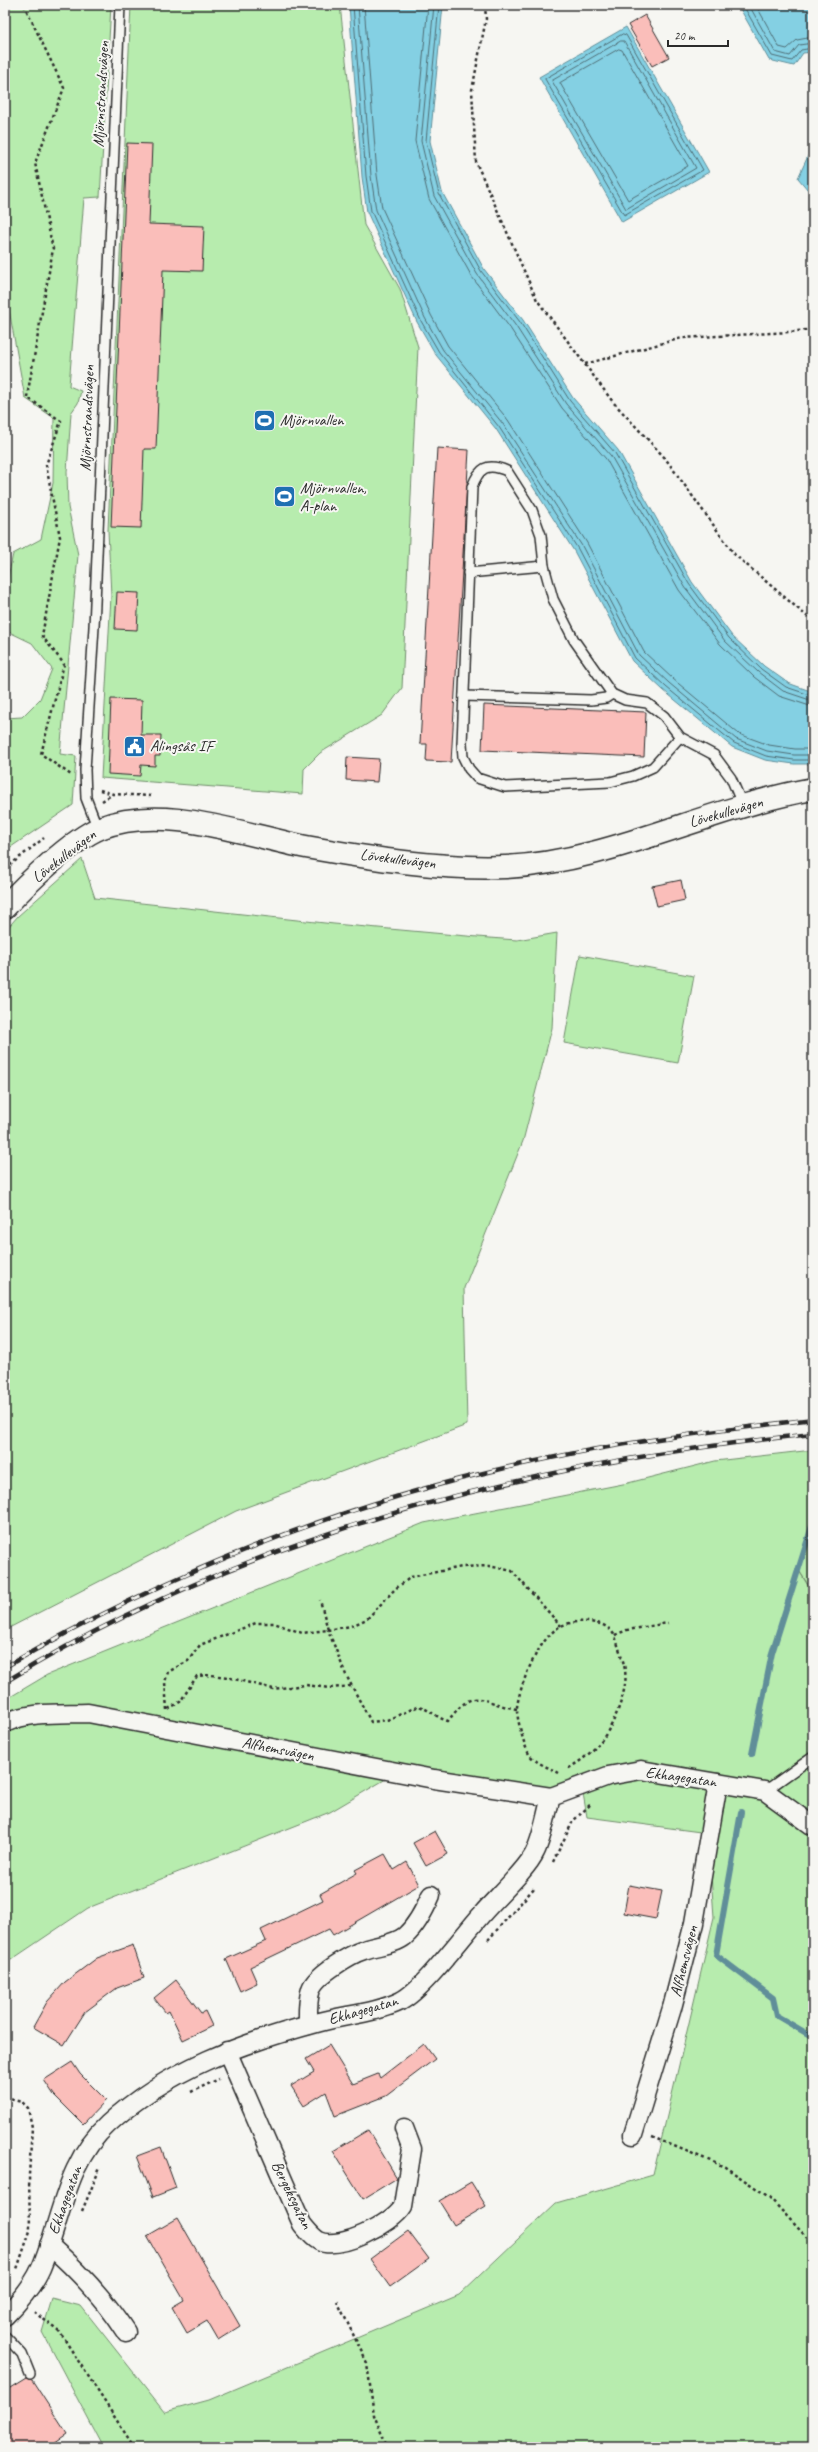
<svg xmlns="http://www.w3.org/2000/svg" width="818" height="2452" font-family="Caveat,sans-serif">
<rect width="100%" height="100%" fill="#f6f6f2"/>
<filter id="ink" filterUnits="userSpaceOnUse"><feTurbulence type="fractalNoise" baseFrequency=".025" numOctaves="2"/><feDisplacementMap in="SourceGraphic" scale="8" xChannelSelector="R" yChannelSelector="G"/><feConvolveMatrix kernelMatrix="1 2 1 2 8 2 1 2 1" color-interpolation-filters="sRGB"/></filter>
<g filter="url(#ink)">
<g fill="#b7ecae" stroke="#718c6c">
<path d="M5,5H111L100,197L84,198L69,386L81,391L78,403L71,413L67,472L68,507L78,555L60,754L76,756L73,805L5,851V718L22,717L40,699L52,669L32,643L7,631L5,591L13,554L41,539L53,483L54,418L25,398L8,304L9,214Z"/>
<path d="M131,5H340L364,225L400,289L418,347L402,688L382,715L320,753L304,769L303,794L101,778L111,596L108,530Z"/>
<path d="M82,859L95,898L334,924L489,938L517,940L557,933L552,1028L523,1141L464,1288L467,1425L236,1511L5,1630V931L18,916Z"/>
<path d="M580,955L694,976L678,1063L564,1043Z"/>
<path d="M813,1450V1592L798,1569L813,1594V2447H103L42,2332L52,2299L81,2306L165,2412L209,2400L459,2295L556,2203L653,2175L714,1917L708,1833L587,1817L583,1793L408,1766L330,1812L88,1908L5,1964V1700L47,1675L424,1523L628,1483L715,1461Z"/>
</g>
<g fill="#84d0e3" stroke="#608e99">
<path d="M349,5H443L430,141L442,192L484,269L523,320L573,398L618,450L692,582L732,636L764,666L788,683L813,692V764H794L765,760L732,747L663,690L632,661L574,551L496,429L436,355L417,322L367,212L362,177Z"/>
<path d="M738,5H813V52L803,53L794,66L769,60Z"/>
<path d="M626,27L709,172L622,222L539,77Z"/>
<path d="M813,145V189L808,190L798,178Z"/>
</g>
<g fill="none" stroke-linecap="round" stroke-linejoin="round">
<g stroke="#4f6d75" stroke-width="1">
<path d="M353,5L366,176L371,211L421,321L439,352L499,427L578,549L635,658L666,687L734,743L766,756L794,760H813"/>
<path d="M358,5L371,176L376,210L425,318L443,350L503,424L582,546L639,655L669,683L736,739L767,751L794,755H813"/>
<path d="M364,5L377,175L382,208L431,315L448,346L508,420L587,543L644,652L673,679L739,734L769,745L795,749H813"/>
<path d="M428,5L415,141L429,199L472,277L510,328L562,408L606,459L679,590L720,644L754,677L779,696L813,707"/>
<path d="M434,5L421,141L434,196L477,274L515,325L566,404L611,456L685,587L725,641L758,672L783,691L813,701"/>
<path d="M439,5L426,141L439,194L481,271L520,322L570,401L615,453L689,584L729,638L761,669L786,687L813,696"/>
<path d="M743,5L772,56L792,61L801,50L813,48"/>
<path d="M749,5L775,52L790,56L799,45L813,43"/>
<path d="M756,5L779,47L787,49L797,40L813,37"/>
<path d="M623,34L626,35L703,170L624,215L545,79Z"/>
<path d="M621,41H624L696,168L626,209L552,81Z"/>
<path d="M619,49L622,50L688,166L628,200L560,83Z"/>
</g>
<g stroke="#608e99" stroke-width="6">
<path d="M752,1754L772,1653L813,1523"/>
<path d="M741,1812L716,1955L773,1998L777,2016L813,2037"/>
</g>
</g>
<g fill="#fabeba" stroke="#2b2b2b">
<path d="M645,15L669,57L652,66L628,25Z"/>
<path d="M127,143L152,144L149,224L204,226L202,271L163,270L156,449H144L141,528L111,527Z"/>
<path d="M437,448L469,450L451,762L426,761L427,744H420Z"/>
<path d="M117,592L139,593L137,630L115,629Z"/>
<path d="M111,699L142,700L141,735H161L160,756H155V766L141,765L140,776L108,774Z"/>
<path d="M484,705L646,712L644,757L482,750Z"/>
<path d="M347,757L379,759L377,782L346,780Z"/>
<path d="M681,880L685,900L657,906L652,886Z"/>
<path d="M435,1831L448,1854L426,1866L413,1843Z"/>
<path d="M385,1854L394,1870L407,1862L419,1885L333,1935L329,1929L250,1967L257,1983L240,1991L226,1959L266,1941L261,1930L323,1900L320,1894L357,1873L355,1870Z"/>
<path d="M629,1885L662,1891L656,1919L624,1913Z"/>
<path d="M133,1945L144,1978L117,1988L85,2012L64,2045L33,2027L47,2002L65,1982L97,1958Z"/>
<path d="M176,1980L201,2013L205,2011L212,2026L183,2040L169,2011L166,2013L154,1998Z"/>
<path d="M424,2044L435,2059L386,2096L335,2116L326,2092L304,2106L291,2086L314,2072L306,2059L329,2045L353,2084L378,2074L380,2078Z"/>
<path d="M72,2062L80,2074L106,2100L83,2124L54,2095L44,2080Z"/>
<path d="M368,2130L397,2178L363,2199L333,2151Z"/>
<path d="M161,2147L176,2188L153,2197L137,2156Z"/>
<path d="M471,2182L486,2206L454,2225L439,2201Z"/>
<path d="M178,2218L240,2326L218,2340L207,2321L187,2333L172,2307L184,2300L147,2236Z"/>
<path d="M408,2231L429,2259L390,2287L370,2259Z"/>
<path d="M26,2378L32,2380L67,2434L48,2447H9L5,2441V2391Z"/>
</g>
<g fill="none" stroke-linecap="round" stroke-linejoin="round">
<defs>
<g id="service">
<path d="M468,573L544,566"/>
<path d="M464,696L591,700L606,698L612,694"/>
<path d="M680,737L653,767L633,776L610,782L505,787L477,778L469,769L463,757L462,744L472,487C479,468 487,462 507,471L532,510L541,535L544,566L553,599L574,640L612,694L625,700L647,703L664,716L680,737L714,755L731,778L743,806"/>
<path d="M98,829L86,798L85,770L94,627L120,5"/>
<path d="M765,1791L813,1757"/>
<path d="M5,2336L22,2354L30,2374"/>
</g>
<g id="minor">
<path d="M5,1723C30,1711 61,1714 88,1713L434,1779L551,1797"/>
<path d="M308,2025C308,2013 307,2001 311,1989C316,1975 351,1954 364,1950C377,1945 394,1945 405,1936C416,1926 425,1909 431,1895"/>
<path d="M227,2051L302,2224C307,2230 312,2237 319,2241C340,2251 392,2224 403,2206L412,2149L404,2128"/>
<path d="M633,2135L672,2008L694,1923L718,1783"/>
<path d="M49,2245C80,2272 104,2298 126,2332"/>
<path d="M5,2316C19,2302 33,2286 41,2268C62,2218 66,2162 108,2124C168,2069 242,2043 320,2022C346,2015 376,2013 401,2001C424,1989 464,1934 483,1913C496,1898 528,1868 535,1852C543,1836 546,1814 551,1797L608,1776L641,1770L765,1791L813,1826"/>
</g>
<path id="tertiary" d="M5,907C25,885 73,839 100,828C164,803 243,835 306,847C368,858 444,870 506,867C610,862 710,807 813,789"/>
</defs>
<use href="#service" stroke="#2b2b2b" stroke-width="12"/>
<use href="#minor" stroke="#2b2b2b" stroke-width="21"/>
<use href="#tertiary" stroke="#2b2b2b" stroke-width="25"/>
<g stroke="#2b2b2b" stroke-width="2.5" stroke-dasharray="3 3" stroke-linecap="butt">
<path d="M24,5L64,88L35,163L53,249L27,397L61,421L46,465L60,537L42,636L64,664L41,754L71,775"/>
<path d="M485,5L486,19L472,90L476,162L537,300L613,402L665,458L735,555L809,618L813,620"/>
<path d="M585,364L682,338L790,332L813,329"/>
<path d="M100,790L113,794"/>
<path d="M102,801L113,794L151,796"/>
<path d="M5,869L44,838"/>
<path d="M615,1635L627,1630L668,1623"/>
<path d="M168,1709L180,1702L197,1676L211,1675L227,1677L273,1689L306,1685L329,1688L352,1686"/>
<path d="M517,1709C480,1703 476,1684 448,1721C437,1718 430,1710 419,1706L387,1720L371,1722L346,1675L328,1630L351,1626L367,1619L395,1589L411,1577L462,1567L489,1566L512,1571L561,1626"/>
<path d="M167,1710L165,1682L168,1672L188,1661L200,1645L256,1623H274L302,1633L328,1630L320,1600"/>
<path d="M559,1773C550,1768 535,1763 529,1754C524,1746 516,1716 517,1707C520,1684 539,1637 561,1626C572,1621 585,1621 596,1623C607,1625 614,1631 617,1642C623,1662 629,1672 623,1694C614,1728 598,1752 567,1769"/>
<path d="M553,1862L573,1821L592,1803"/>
<path d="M488,1940L535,1887"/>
<path d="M191,2092L219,2079"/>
<path d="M5,2098L22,2102L28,2108L32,2127L29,2175L30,2231L17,2269"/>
<path d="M652,2137L725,2167L769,2197L811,2242L813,2248"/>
<path d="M82,2211L100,2168"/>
<path d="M337,2301L367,2363L374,2415L387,2447"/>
<path d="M34,2312L59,2331L134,2447"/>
</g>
<use href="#service" stroke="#f6f6f2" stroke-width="9"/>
<use href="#minor" stroke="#f6f6f2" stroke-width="18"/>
<use href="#tertiary" stroke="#f6f6f2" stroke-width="22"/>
<defs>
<g id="rail">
<path d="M5,1667C173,1570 356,1498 546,1459C634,1440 724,1430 813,1419"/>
<path d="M5,1682C249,1533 531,1462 813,1434"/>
</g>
</defs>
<use href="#rail" stroke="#2b2b2b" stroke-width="4.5"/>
<use href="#rail" stroke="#f6f6f2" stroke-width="3" stroke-dasharray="9" stroke-linecap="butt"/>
</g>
</g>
<defs>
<symbol id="stadium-square" viewBox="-11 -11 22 22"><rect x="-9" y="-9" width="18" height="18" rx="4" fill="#1f6fb2" stroke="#f6f6f2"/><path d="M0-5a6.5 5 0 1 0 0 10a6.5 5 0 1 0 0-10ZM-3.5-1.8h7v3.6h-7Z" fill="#fff"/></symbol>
<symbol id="civic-square" viewBox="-11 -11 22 22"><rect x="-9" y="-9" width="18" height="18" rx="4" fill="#1f6fb2" stroke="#f6f6f2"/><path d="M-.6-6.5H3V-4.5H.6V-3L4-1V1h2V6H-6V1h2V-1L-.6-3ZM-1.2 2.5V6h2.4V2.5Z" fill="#fff"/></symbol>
</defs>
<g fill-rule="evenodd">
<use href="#stadium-square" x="252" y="408" width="25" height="25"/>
<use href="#stadium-square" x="272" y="484" width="25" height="25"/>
<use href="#civic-square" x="122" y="734" width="25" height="25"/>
</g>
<g text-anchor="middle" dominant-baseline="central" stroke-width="4" stroke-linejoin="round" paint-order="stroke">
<g font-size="16" fill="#2b2b2b" stroke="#f6f6f2">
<text transform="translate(101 94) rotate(-87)">Mjörnstrandsvägen</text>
<text transform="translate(87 418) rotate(-88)">Mjörnstrandsvägen</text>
<text transform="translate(726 812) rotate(-16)">Lövekullevägen</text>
<text transform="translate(64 856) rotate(-38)">Lövekullevägen</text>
<text transform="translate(398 859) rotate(7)">Lövekullevägen</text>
<text transform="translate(278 1749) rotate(11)">Alfhemsvägen</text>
<text transform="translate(681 1777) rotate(8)">Ekhagegatan</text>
<text transform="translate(684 1961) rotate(-76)">Alfhemsvägen</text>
<text transform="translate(363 2010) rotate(-16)">Ekhagegatan</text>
<text transform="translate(292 2195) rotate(64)">Bergeksgatan</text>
<text transform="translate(65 2200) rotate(-70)">Ekhagegatan</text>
</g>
<g font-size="16" fill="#2b2b2b" stroke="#f6f6f2" text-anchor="start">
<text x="280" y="420">Mjörnvallen</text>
<text x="300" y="488">Mjörnvallen,<tspan x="300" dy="18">A-plan</tspan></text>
<text x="150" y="746">Alingsås IF</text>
</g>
</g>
<rect width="818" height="2452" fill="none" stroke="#f6f6f2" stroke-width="20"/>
<rect x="10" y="10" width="798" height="2432" fill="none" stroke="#2b2b2b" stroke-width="1.5" filter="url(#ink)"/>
<path d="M668 40v6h60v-6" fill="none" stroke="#2b2b2b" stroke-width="2"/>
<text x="674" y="40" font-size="12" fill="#2b2b2b" stroke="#f6f6f2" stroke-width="3" paint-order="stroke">20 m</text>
</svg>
